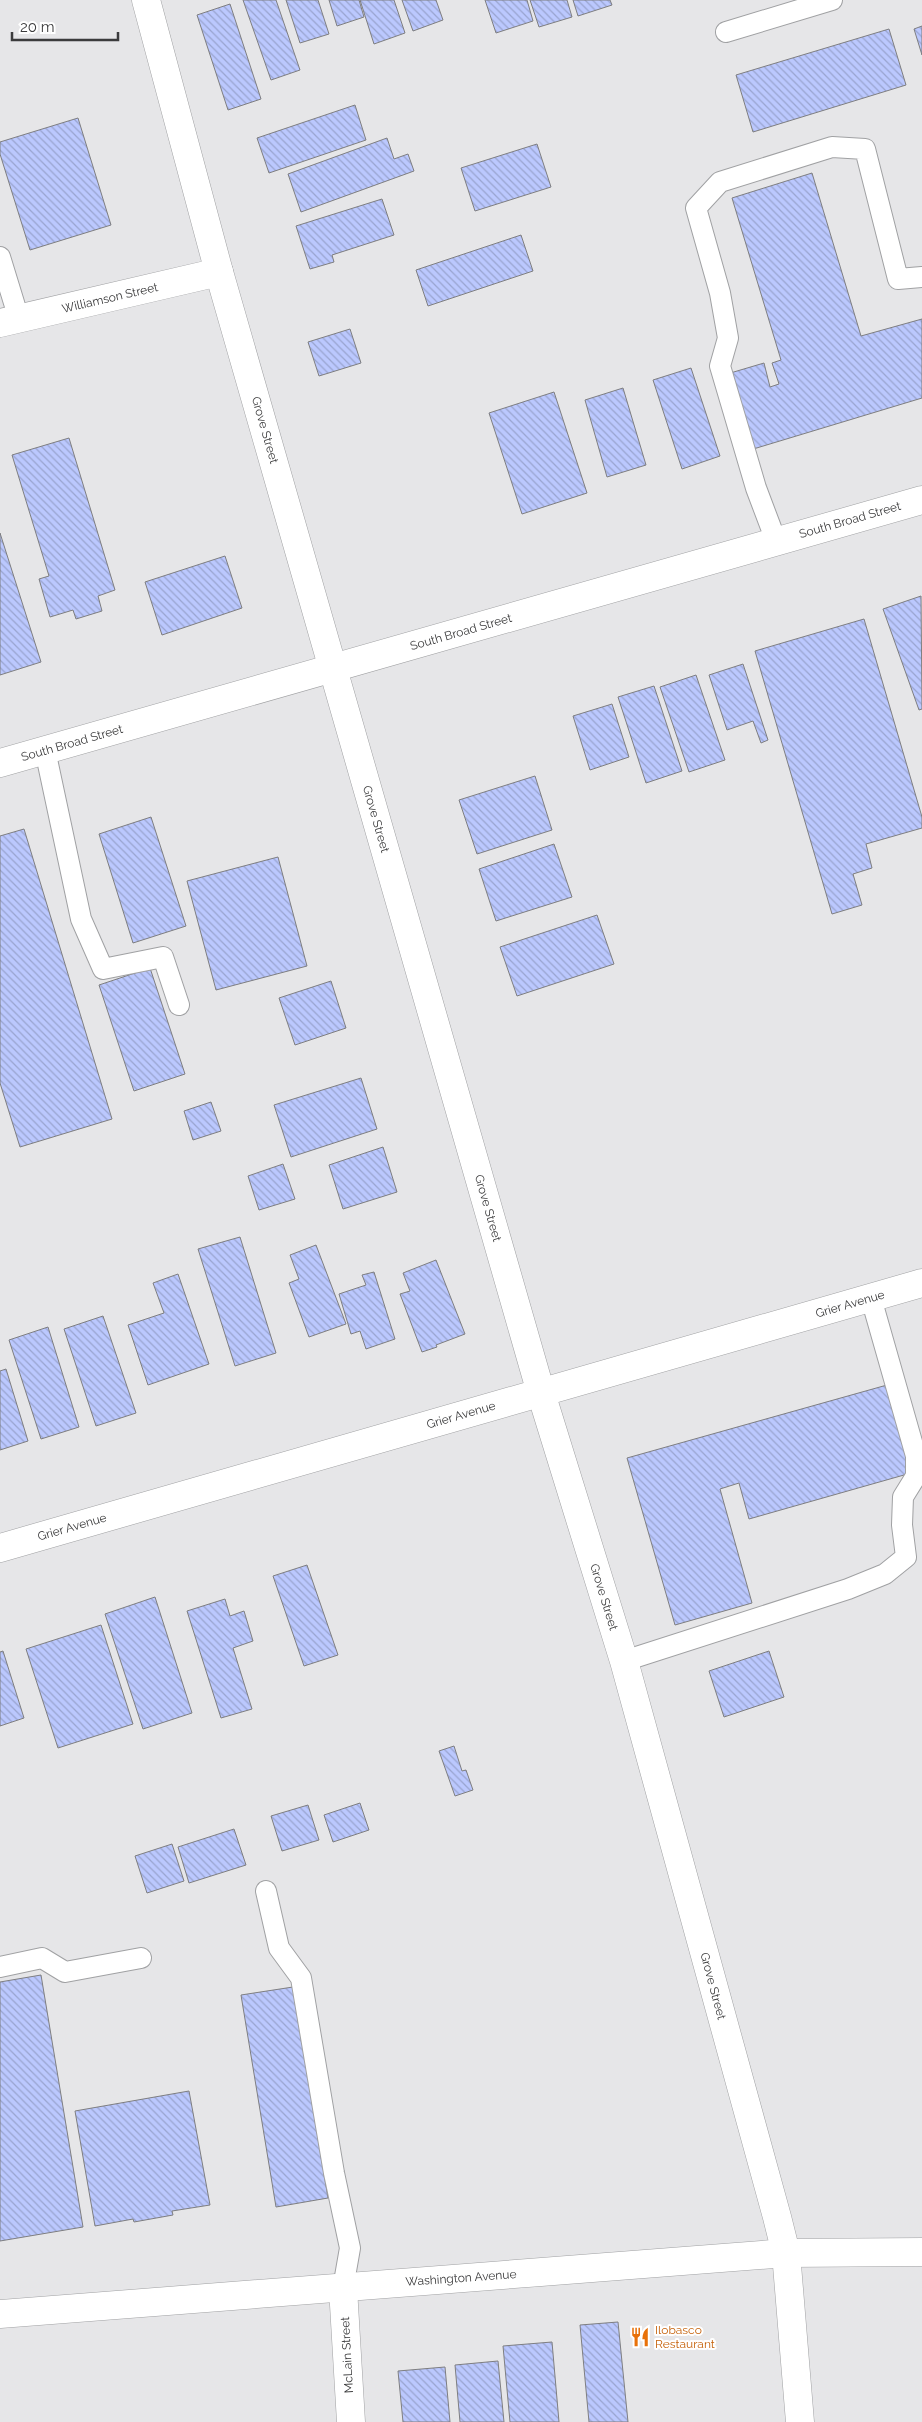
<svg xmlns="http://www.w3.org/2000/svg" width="922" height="2422" font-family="Raleway,sans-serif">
<defs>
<pattern id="building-back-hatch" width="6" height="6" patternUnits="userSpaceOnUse" patternTransform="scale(1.25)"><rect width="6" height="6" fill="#bbc8fe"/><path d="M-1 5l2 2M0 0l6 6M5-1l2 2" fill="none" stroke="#99a4cf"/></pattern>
</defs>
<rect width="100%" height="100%" fill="#e6e6e8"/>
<g fill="url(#building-back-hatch)" stroke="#7e7e80">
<path d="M243,0H276L300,70L271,80Z"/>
<path d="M286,0H318L329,34L300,43Z"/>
<path d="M329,0H359L364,17L337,26Z"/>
<path d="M360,0H394L405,33L374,44Z"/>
<path d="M402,0H436L443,20L413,31Z"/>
<path d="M485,0H527L533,21L496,33Z"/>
<path d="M530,0H567L572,17L539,27Z"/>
<path d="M573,0H610L612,5L578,16Z"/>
<path d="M230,4L261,99L228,110L197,15Z"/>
<path d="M922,26V55L914,29Z"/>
<path d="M889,29L906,85L753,132L736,75Z"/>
<path d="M355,105L366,140L269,173L257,138Z"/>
<path d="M78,118L111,225L30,250L0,154V142Z"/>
<path d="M387,138L394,159L408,154L414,171L301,212L288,174Z"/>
<path d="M537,144L551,187L475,211L461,168Z"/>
<path d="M812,173L861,336L922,319V398L750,450L727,374L764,363L770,387L779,384L772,363L781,360L732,198Z"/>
<path d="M382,199L394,235L332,255L334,262L310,269L296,226Z"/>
<path d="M521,235L533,271L428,306L416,270Z"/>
<path d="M350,329L361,363L319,376L308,342Z"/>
<path d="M691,368L720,456L682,469L653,380Z"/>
<path d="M623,388L646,465L607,477L585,400Z"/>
<path d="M554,392L587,493L522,514L489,413Z"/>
<path d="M69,438L115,590L98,596L102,611L76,619L73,610L50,617L39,579L49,576L12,455Z"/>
<path d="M0,533L41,662L0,675Z"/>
<path d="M225,556L242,608L162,635L145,582Z"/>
<path d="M921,596L922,709L919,710L883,609Z"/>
<path d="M864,619L922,817V828L866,844L872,868L853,874L862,905L832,914L755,651Z"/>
<path d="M743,664L768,740L761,743L753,721L727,730L709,675Z"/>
<path d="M696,675L725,760L689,772L660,687Z"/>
<path d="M654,686L682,771L646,783L618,697Z"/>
<path d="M612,704L629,757L590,770L573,716Z"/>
<path d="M535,776L552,830L477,854L459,800Z"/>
<path d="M151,817L186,926L133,943L99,834Z"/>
<path d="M24,829L112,1119L20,1147L0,1083V836Z"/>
<path d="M554,844L572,897L496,921L479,869Z"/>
<path d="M278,857L307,966L216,990L187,881Z"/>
<path d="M597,915L614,964L517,996L500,947Z"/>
<path d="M150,968L185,1074L134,1091L99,985Z"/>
<path d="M331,981L346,1028L295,1045L279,998Z"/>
<path d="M361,1078L377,1129L291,1157L274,1105Z"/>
<path d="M211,1102L221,1131L193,1140L184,1111Z"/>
<path d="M383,1147L397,1192L343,1209L329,1165Z"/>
<path d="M283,1164L295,1199L259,1210L248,1176Z"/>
<path d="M240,1237L276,1353L235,1366L198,1249Z"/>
<path d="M316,1245L346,1324L309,1337L289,1283L299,1279L290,1255Z"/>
<path d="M436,1260L465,1334L436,1345L437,1347L422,1352L400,1294L410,1291L403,1273Z"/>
<path d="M374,1272L395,1339L366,1349L360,1331L351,1334L339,1294L366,1285L362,1275Z"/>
<path d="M178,1274L209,1364L148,1385L128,1325L164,1313L153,1283Z"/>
<path d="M103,1316L136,1413L96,1426L64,1329Z"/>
<path d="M48,1327L79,1427L41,1439L9,1340Z"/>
<path d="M6,1369L28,1441L0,1450V1371Z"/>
<path d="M887,1385L911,1473L749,1519L739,1483L720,1489L752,1603L675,1625L627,1458Z"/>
<path d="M307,1565L338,1655L304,1666L273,1576Z"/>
<path d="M155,1597L192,1713L143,1729L105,1614Z"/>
<path d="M225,1599L230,1616L244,1611L253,1641L233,1648L252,1709L221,1718L187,1611Z"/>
<path d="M101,1625L133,1724L58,1748L26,1649Z"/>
<path d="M3,1651L24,1718L0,1726V1652Z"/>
<path d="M769,1651L784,1697L724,1717L709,1671Z"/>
<path d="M454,1746L462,1771L466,1770L473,1790L455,1796L439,1751Z"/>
<path d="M360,1803L369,1830L333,1842L324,1815Z"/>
<path d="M308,1805L319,1840L282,1851L271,1816Z"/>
<path d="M234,1829L246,1865L189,1883L178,1847Z"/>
<path d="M172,1844L184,1881L147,1893L135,1856Z"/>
<path d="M41,1975L83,2227L0,2241V1982Z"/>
<path d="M293,1987L328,2198L276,2207L241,1995Z"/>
<path d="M189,2091L210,2205L172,2211L173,2215L134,2222L133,2219L95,2226L75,2111Z"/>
<path d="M618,2322L628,2422H589L580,2325Z"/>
<path d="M552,2342L559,2422H510L503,2346Z"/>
<path d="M498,2361L504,2422H460L455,2365Z"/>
<path d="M445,2367L450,2422H403L398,2371Z"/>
</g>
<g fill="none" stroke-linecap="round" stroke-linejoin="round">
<defs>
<g id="service">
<path d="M726,32L832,0"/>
<path d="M0,257L19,319"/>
<path d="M776,541L756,488L720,366L728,338L720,293L696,208L720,182L832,147L865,149L898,279L922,277"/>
<path d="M45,750L81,919L103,969L163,957L179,1005"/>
<path d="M624,1661L848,1589L885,1574L906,1557L902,1525L903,1497L916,1476V1456L871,1298"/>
<path d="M266,1891L279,1948L301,1978L334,2173L350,2248L343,2288"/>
<path d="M0,1967L42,1958L65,1972L141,1958"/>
</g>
<g id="minor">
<path d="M146,0L219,272L541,1393L624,1661L777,2217L786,2253L800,2422"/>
<path d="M0,323L219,272"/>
<path d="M0,1548L922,1283"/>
<path d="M343,2288L351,2422"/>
<path d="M0,2314L786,2253L922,2252"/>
</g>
<path id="tertiary" d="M0,763L922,500"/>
</defs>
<use href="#service" stroke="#a0a1a3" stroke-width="22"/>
<use href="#minor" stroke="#a0a1a3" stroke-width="29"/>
<use href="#tertiary" stroke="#a0a1a3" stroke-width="29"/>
<use href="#service" stroke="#fff" stroke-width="20"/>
<use href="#minor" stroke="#fff" stroke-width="28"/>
<use href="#tertiary" stroke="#fff" stroke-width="28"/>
</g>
<defs>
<symbol id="restaurant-bare" viewBox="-9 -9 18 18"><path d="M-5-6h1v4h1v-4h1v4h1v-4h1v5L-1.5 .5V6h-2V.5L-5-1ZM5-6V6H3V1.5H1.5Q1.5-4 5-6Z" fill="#e8710a" stroke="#fff" stroke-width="2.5" paint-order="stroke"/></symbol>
</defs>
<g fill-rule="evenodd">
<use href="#restaurant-bare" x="626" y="2323" width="28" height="28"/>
</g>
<g text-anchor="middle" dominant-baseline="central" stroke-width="4" stroke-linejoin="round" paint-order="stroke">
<g font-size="12" fill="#3b3b3c" stroke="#fff">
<text transform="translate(110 298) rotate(-13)">Williamson Street</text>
<text transform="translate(265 430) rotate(74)">Grove Street</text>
<text transform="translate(850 520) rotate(-16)">South Broad Street</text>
<text transform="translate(461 632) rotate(-16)">South Broad Street</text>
<text transform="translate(72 743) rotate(-16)">South Broad Street</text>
<text transform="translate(376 819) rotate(74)">Grove Street</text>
<text transform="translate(488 1208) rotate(74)">Grove Street</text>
<text transform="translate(850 1304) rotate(-16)">Grier Avenue</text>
<text transform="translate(461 1415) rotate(-16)">Grier Avenue</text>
<text transform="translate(72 1527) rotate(-16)">Grier Avenue</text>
<text transform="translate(604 1597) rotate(73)">Grove Street</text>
<text transform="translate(713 1986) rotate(75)">Grove Street</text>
<text transform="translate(461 2278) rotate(-4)">Washington Avenue</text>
<text transform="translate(347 2355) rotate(-93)">McLain Street</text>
</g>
<g font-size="12" fill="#c56008" stroke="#fff" text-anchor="start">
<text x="655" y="2330">Ilobasco<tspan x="655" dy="14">Restaurant</tspan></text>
</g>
</g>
<path d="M12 32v8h106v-8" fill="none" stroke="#3b3b3c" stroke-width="2.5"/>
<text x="20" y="32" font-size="15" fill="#3b3b3c" stroke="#ffffff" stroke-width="4" paint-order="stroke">20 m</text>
</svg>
